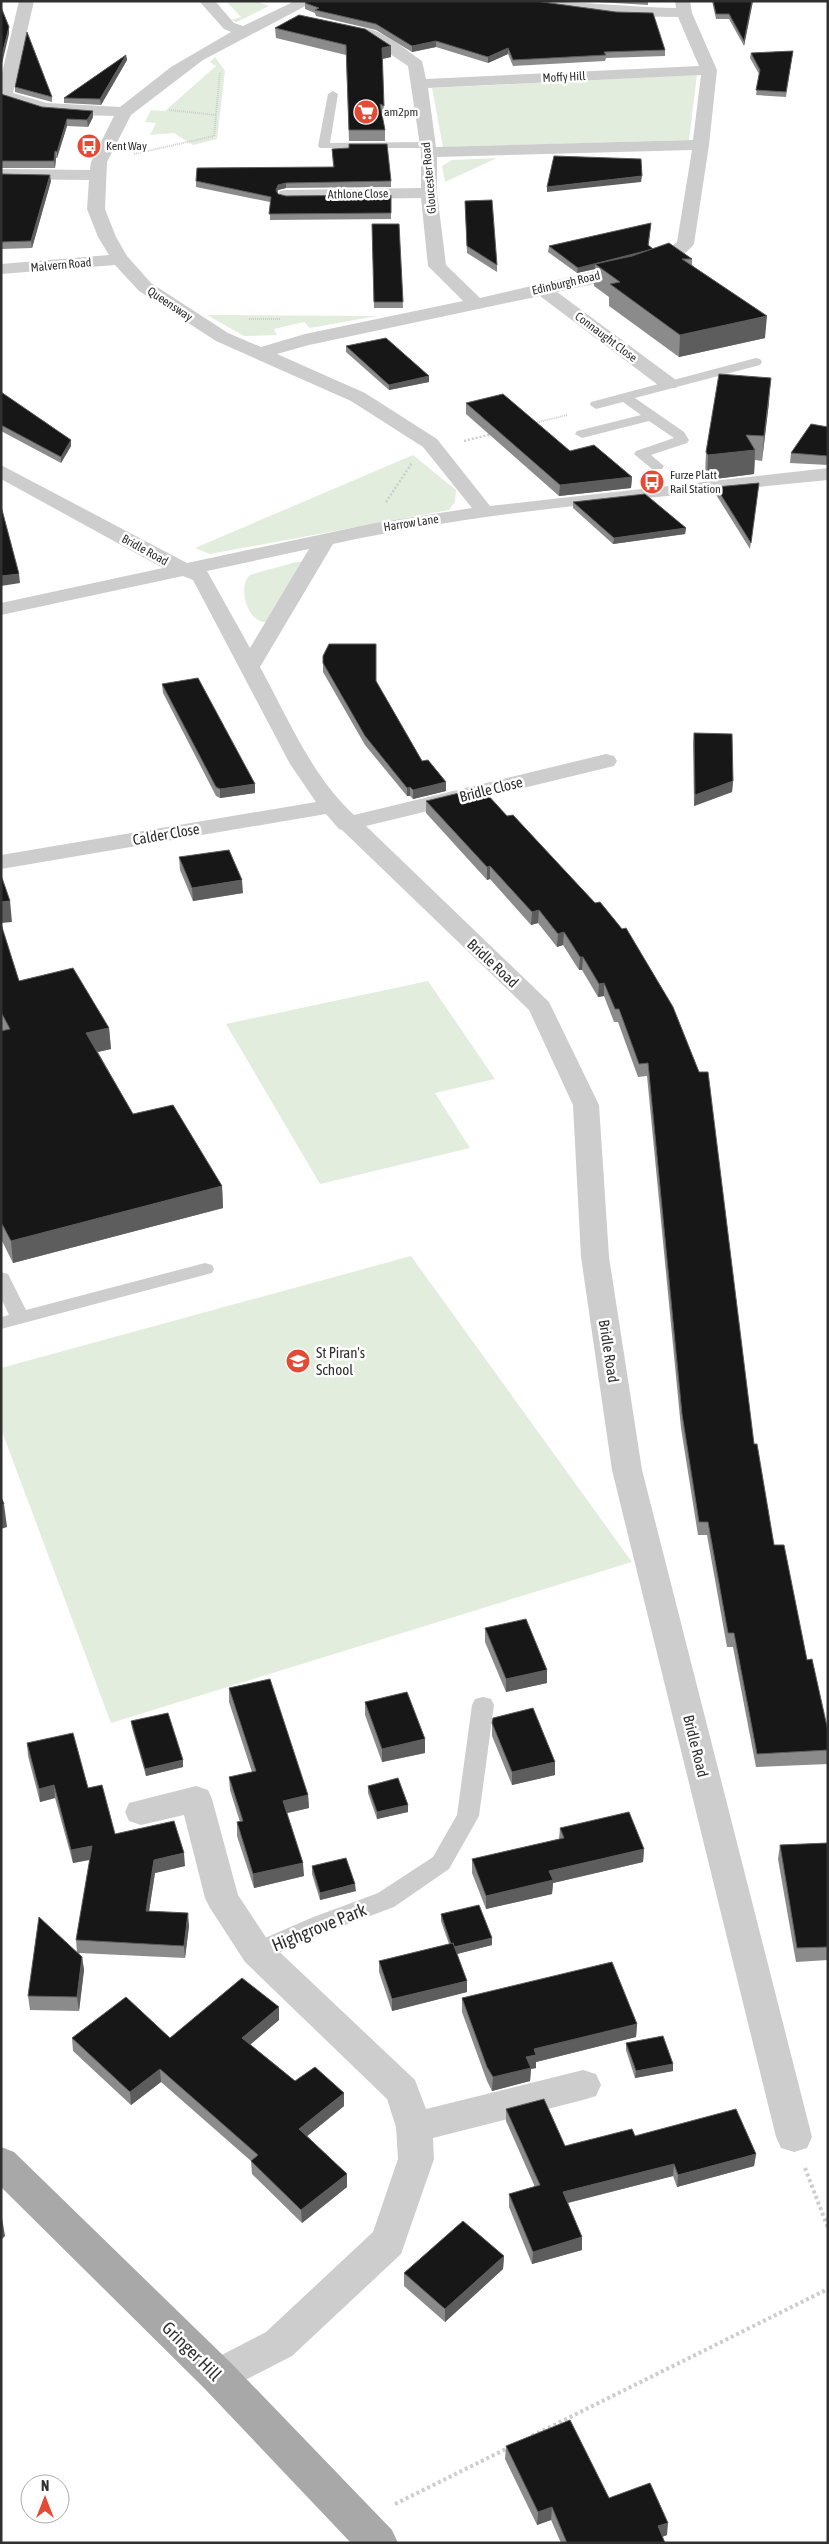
<svg xmlns="http://www.w3.org/2000/svg" width="829" height="2544" font-family="'Asap Condensed',sans-serif">
<rect width="100%" height="100%" fill="#fff"/>
<g fill="#e3edde">
<path d="M217,1H256L269,6L237,22L231,20L241,17L227,2L213,3Z"/>
<path d="M215,57L225,71L217,139L193,145L174,133L150,135L156,123L145,122L151,110L165,111L216,66L210,62Z"/>
<path d="M697,75L689,140L443,147L432,88Z"/>
<path d="M497,158L445,182L442,166L452,160Z"/>
<path d="M207,315L377,316L310,328L304,322L274,329L277,335L244,336Z"/>
<path d="M413,455L456,490L455,502L449,510L210,554L195,548Z"/>
<path d="M309,561L272,621C268,622 263,623 260,621C246,615 238,586 250,575L296,562Z"/>
<path d="M428,981L495,1079L435,1093L470,1148L320,1184L226,1024Z"/>
<path d="M411,1256L632,1562L111,1723L1,1429V1368Z"/>
</g>
<g fill="none" stroke-linecap="round" stroke-linejoin="round">
<g stroke="#cdcdcd" stroke-width="2" stroke-dasharray="1 1" stroke-linecap="butt">
<path d="M169,110L216,115"/>
<path d="M134,154L214,136L220,72"/>
<path d="M249,319H280"/>
<path d="M535,423L567,415"/>
</g>
<g stroke="#cdcdcd" stroke-width="2.5" stroke-dasharray="2 2" stroke-linecap="butt">
<path d="M464,441L492,434"/>
<path d="M386,502L412,463"/>
</g>
<g stroke="#cdcdcd" stroke-width="4" stroke-dasharray="3 3" stroke-linecap="butt">
<path d="M805,2168L828,2228"/>
<path d="M532,2436L828,2289"/>
<path d="M395,2504L508,2448"/>
</g>
<g fill="#cdcdcd" fill-rule="evenodd">
<path d="M333,91L338,94L330,143L427,142L433,145L427,148H320L318,146L328,94Z"/>
<path d="M756,358L760,359L762,362L760,365L635,398L684,432L689,440L687,443L651,455L664,466L662,469H652L634,454L636,451L674,438L649,421L582,438L575,434L577,431L641,415L623,402L596,409L590,405L591,402Z"/>
<path d="M205,1263L212,1265L214,1269L212,1273L1,1329V1317L9,1315L1,1298V1272L8,1274L26,1310Z"/>
<path d="M483,1697L491,1699L494,1705L479,1816L449,1869L394,1907L327,1932L265,1959L257,1961L249,1959L245,1952L249,1945L311,1918L378,1893L433,1857L457,1815L472,1705L475,1699Z"/>
</g>
<g fill="#cdcdcd" fill-rule="evenodd">
<path d="M19,1H34L13,93L47,103L120,107L171,67L231,32L224,29L199,1H215L234,23L243,26L295,1H315L203,60L131,115L107,162L105,209L116,237L127,256L151,283L228,333L261,347L305,334L463,301L428,266L421,198L286,200L280,199L278,195L280,191L286,190L421,188V152L408,66L366,38L354,35L351,32L354,29C376,23 404,49 422,61L426,79L699,66L678,17L616,16L536,6L529,1C578,1 626,7 676,8L675,1H690L692,13L717,70L709,145L694,244C675,271 590,284 557,292L676,380L678,384L676,388H662L540,296L309,345L277,354L365,393L437,439L490,506L828,468V480C663,497 495,509 333,544L260,667C288,718 311,775 354,815L606,754L614,756L617,761L614,766L366,826L549,1002L599,1105L609,1257L642,1470L812,2137L807,2148L794,2152L781,2148L776,2137L612,1470L581,1257L573,1105L529,1010L342,830L339,829L326,814L1,869V855L316,802L290,764L193,580L183,576L1,615V603L163,568L1,479V465L187,563L375,523L472,508L423,447L351,401L216,341L139,291L115,265L1,274V264L109,255L98,237L87,209L89,180L1,179V169L90,170L91,162L114,116C75,115 37,116 1,99V77ZM701,75L693,140L436,147L428,88ZM692,150L677,242L666,251L646,259L480,298L446,265L437,193V157ZM309,549L250,648L207,571Z"/>
<path d="M196,1786L208,1790L212,1799L238,1895L269,1942L415,2080L426,2109L583,2070L596,2074L601,2085L596,2096L583,2100L433,2138L434,2159L401,2254L292,2356L218,2394L204,2388L199,2376L204,2364L266,2332L373,2232L398,2159L396,2127L387,2099L245,1962L210,1908L205,1898L184,1815L141,1825L129,1821L125,1812L129,1803Z"/>
</g>
<path fill="#a8a8a8" fill-rule="evenodd" d="M1,2147L14,2152L232,2364L392,2530L398,2543H351L204,2388L1,2187Z"/>
</g>
<g fill="#8b8b8b">
<path d="M152,1H183L152,2Z"/>
<path d="M580,1H648V5Z"/>
<path d="M712,1H753L744,46L729,19H716Z"/>
<path d="M305,3L665,50V56L606,58L605,61L513,66L508,54L488,63L436,47L412,52L376,30L316,16L315,13L305,9Z"/>
<path d="M299,15L391,57L382,59L384,117L382,116L385,130V141H349L346,55L276,38L275,28Z"/>
<path d="M793,51L786,97L756,95L759,74L750,58L751,53Z"/>
<path d="M126,55L127,60L101,105L64,103V98Z"/>
<path d="M15,87L52,97V102L15,92Z"/>
<path d="M1,94L42,107L93,117L88,127L67,126L57,158H56L55,168H1Z"/>
<path d="M332,149L391,181V187L286,188L278,190L277,193L278,194L286,196L391,195V219L270,220V202L196,187V181L333,167Z"/>
<path d="M1,174L51,181L32,248L1,249Z"/>
<path d="M465,201L497,265V272L467,253Z"/>
<path d="M651,223L648,245L653,249L692,259V265L765,338L679,357L609,306V297L594,286L595,269L577,273L548,252L549,246Z"/>
<path d="M372,224H399L403,308H374Z"/>
<path d="M346,346L429,376V382L389,390L346,352Z"/>
<path d="M1,392L71,446L61,463L1,431Z"/>
<path d="M769,402L762,461L755,460L754,474L707,480L705,476L706,452Z"/>
<path d="M466,403L570,451L632,477L631,488L559,496L466,414Z"/>
<path d="M828,427V465L790,463L791,453Z"/>
<path d="M759,483L750,549L715,493L716,487Z"/>
<path d="M573,502L686,528L685,534L613,544L573,508Z"/>
<path d="M323,656L376,681L422,761L446,791L413,799L410,796H407L365,745L323,672Z"/>
<path d="M162,684L255,793L220,798L216,796L163,693Z"/>
<path d="M694,733L733,781L732,792L694,806L693,744Z"/>
<path d="M464,799L507,816L622,929L754,1444L774,1545L828,1731V1764L756,1767L733,1647H727L707,1535H698L681,1428L647,1076L638,1077L618,1022H614L604,996L598,997L582,970H579L563,945L557,947L538,923L531,925L490,879L487,880L426,813V801Z"/>
<path d="M179,857L243,893L193,901L180,870Z"/>
<path d="M1,924L19,981L109,1028L111,1049L98,1052L133,1114L222,1186L223,1208L13,1263L1,1239Z"/>
<path d="M485,1628L547,1670V1683L506,1692L485,1642Z"/>
<path d="M229,1688L308,1795L309,1808L287,1813L304,1876L254,1888L237,1836V1822H240L230,1790L229,1777L252,1772L229,1702Z"/>
<path d="M365,1702L425,1753L382,1762L365,1715Z"/>
<path d="M131,1721L183,1767L146,1776L132,1728Z"/>
<path d="M492,1723L555,1762V1775L512,1785L492,1736Z"/>
<path d="M27,1743L88,1788L115,1834L185,1866L155,1873L149,1911L189,1926L185,1958L79,1953L82,1957L84,1970L79,2011L30,2010L28,1996L77,1952L76,1940L90,1860L73,1863L55,1798L40,1802L28,1756Z"/>
<path d="M368,1786L408,1805V1812L377,1819L368,1793Z"/>
<path d="M560,1828L644,1849L643,1862L553,1883L552,1894L486,1909L472,1873V1859L559,1839Z"/>
<path d="M828,1843V1960L796,1962L778,1859L780,1845Z"/>
<path d="M312,1866L356,1891L320,1900L312,1874Z"/>
<path d="M441,1914L492,1945L457,1954L467,1992L392,2011L379,1972V1961L449,1944L441,1921Z"/>
<path d="M462,1998L637,2024L636,2037L536,2062V2068L531,2069L530,2081L492,2091L487,2081L462,2012Z"/>
<path d="M279,2007V2020L250,2044L295,2081L344,2093V2106L307,2136L347,2174V2187L302,2223L252,2174L251,2161L161,2082L131,2105L73,2051L72,2038H170Z"/>
<path d="M626,2043L673,2064V2071L635,2078L626,2050Z"/>
<path d="M506,2109L565,2146L635,2136L756,2154L754,2166L677,2187L673,2176L568,2203L582,2250L532,2264L509,2207V2194L535,2187L506,2121Z"/>
<path d="M504,2256L503,2269L445,2322L404,2286V2273Z"/>
<path d="M506,2446L609,2498L667,2535L662,2537L665,2543H561L551,2520L537,2525L505,2459Z"/>
</g>
<g fill="#5d5d5d">
<path d="M752,1H753L744,46V41Z"/>
<path d="M9,27V34L1,68V59Z"/>
<path d="M436,41V47L412,52V46Z"/>
<path d="M391,46V57L382,59V48Z"/>
<path d="M508,48V54L488,63V57Z"/>
<path d="M126,55L127,60L101,105L100,99Z"/>
<path d="M93,111V117L88,127L87,120Z"/>
<path d="M67,119V126L57,158V152Z"/>
<path d="M55,151L56,158L55,168L54,161Z"/>
<path d="M50,175L51,181L32,248L31,241Z"/>
<path d="M642,176L641,182L547,192V187Z"/>
<path d="M286,183V188L278,190L276,196V190L278,185Z"/>
<path d="M651,223L648,250L653,254L595,264V269L577,273L578,268Z"/>
<path d="M767,316L765,338L679,357L680,335Z"/>
<path d="M429,376V382L389,390V385Z"/>
<path d="M771,378L769,402L762,461L764,436Z"/>
<path d="M71,440V446L61,463V457Z"/>
<path d="M755,450L754,474L707,480L708,455Z"/>
<path d="M632,477L631,488L559,496L560,485Z"/>
<path d="M686,528L685,534L613,544L614,538Z"/>
<path d="M19,574L20,583L1,586V576Z"/>
<path d="M733,781L732,792L694,806L695,795Z"/>
<path d="M446,782V791L413,799V790Z"/>
<path d="M255,784V793L220,798V789Z"/>
<path d="M410,787V796H407V788Z"/>
<path d="M490,866V879L487,880V867Z"/>
<path d="M242,880L243,893L193,901L192,888Z"/>
<path d="M10,901L12,922L1,923V902Z"/>
<path d="M539,910L538,923L531,925L532,912Z"/>
<path d="M564,932L563,945L557,947L558,934Z"/>
<path d="M580,957H583L582,970H579Z"/>
<path d="M604,983V996L598,997L599,984Z"/>
<path d="M109,1028L111,1049L88,1054L86,1033Z"/>
<path d="M222,1186L223,1208L13,1263L11,1241Z"/>
<path d="M4,1504L7,1527L1,1529V1505Z"/>
<path d="M547,1670V1683L506,1692V1679Z"/>
<path d="M425,1739V1753L382,1762V1749Z"/>
<path d="M183,1760V1767L146,1776L145,1769Z"/>
<path d="M555,1762V1775L512,1785V1772Z"/>
<path d="M54,1785L55,1798L40,1802L39,1789Z"/>
<path d="M308,1795L309,1808L283,1814V1801Z"/>
<path d="M408,1805V1812L377,1819V1812Z"/>
<path d="M92,1846L93,1859L73,1863L71,1850Z"/>
<path d="M644,1849L643,1862L553,1883L552,1894L486,1909V1896L549,1871Z"/>
<path d="M184,1853L185,1866L155,1873L147,1924L146,1911L154,1860Z"/>
<path d="M303,1863L304,1876L254,1888L253,1874Z"/>
<path d="M355,1884L356,1891L320,1900V1893Z"/>
<path d="M188,1913L189,1926L185,1958L184,1946Z"/>
<path d="M492,1938V1945L453,1955V1948Z"/>
<path d="M82,1957L84,1970L79,2011L77,1997Z"/>
<path d="M467,1981V1992L392,2011V1999Z"/>
<path d="M279,2007V2020L243,2051L242,2038Z"/>
<path d="M637,2024L636,2037L536,2062V2068L531,2069L530,2081L492,2091L493,2077L526,2057L534,2049Z"/>
<path d="M673,2064V2071L635,2078L636,2071Z"/>
<path d="M160,2069L161,2082L131,2105L130,2092Z"/>
<path d="M344,2093V2106L300,2142L299,2129Z"/>
<path d="M756,2154L754,2166L677,2187L678,2175Z"/>
<path d="M674,2164L673,2176L563,2204V2192Z"/>
<path d="M347,2174V2187L302,2223L301,2210Z"/>
<path d="M2,2218L5,2236L1,2240V2219Z"/>
<path d="M582,2237V2250L532,2264L533,2252Z"/>
<path d="M504,2256L503,2269L445,2322V2309Z"/>
<path d="M552,2507L551,2520L537,2525L538,2512Z"/>
<path d="M668,2523L667,2535L656,2539L658,2526Z"/>
</g>
<g fill="#171717" stroke="#5d5d5d">
<path d="M308,1H535L616,12L653,13L665,50L604,52L606,55L513,60L508,48L488,57L436,41L412,46L376,24L315,10L319,8L305,3Z"/>
<path d="M713,1H752L744,41L729,14H716Z"/>
<path d="M1,7L9,27L1,59Z"/>
<path d="M299,15L365,29L391,46L382,48L384,106L380,104L385,130H349L346,45L275,28Z"/>
<path d="M27,32L52,97L15,87Z"/>
<path d="M793,51L786,92L756,90L760,70L751,53Z"/>
<path d="M126,55L100,99L64,98Z"/>
<path d="M1,94L42,107L93,111L87,120L67,119L57,152L55,151L54,161H1Z"/>
<path d="M349,144H387L391,181L286,183L278,185L276,190L278,194L286,196L391,195V213L269,214L271,197L196,181L197,168L334,167L332,149L349,148Z"/>
<path d="M554,156L641,159L642,176L547,187Z"/>
<path d="M1,174L50,175L31,241L1,242Z"/>
<path d="M492,200L497,265L467,246L465,201Z"/>
<path d="M651,223L648,245L653,249L578,268L549,246Z"/>
<path d="M372,224H399L403,302H374Z"/>
<path d="M669,243L692,259H682L767,316L680,335L610,284L620,282L595,264L632,256Z"/>
<path d="M386,338L429,376L389,385L346,346Z"/>
<path d="M719,374L771,378L764,436L746,435L755,450L708,455L706,452Z"/>
<path d="M1,392L71,440L61,457L1,425Z"/>
<path d="M503,394L570,451L594,445L632,477L560,485L466,403Z"/>
<path d="M811,424L828,427V456L791,453Z"/>
<path d="M759,483L751,543L716,487Z"/>
<path d="M645,494L686,528L614,538L573,502Z"/>
<path d="M1,506L19,574L1,576Z"/>
<path d="M329,644H376V681L422,761L428,760L446,782L413,790L410,787L407,788L365,736L323,663V656Z"/>
<path d="M198,678L255,784L220,789L216,787L162,684Z"/>
<path d="M694,733L732,734L733,781L695,795Z"/>
<path d="M459,793L464,799L486,793L507,816L513,815L595,903L600,902L622,929L626,928L673,1007L699,1072H708L754,1444H757L774,1545H784L807,1660L812,1659L828,1731V1750L757,1754L734,1633H728L708,1522H699L682,1414L648,1063L639,1064L619,1009H615L604,983L599,984L583,957H580L564,932L558,934L539,910L532,912L490,866L487,867L426,801Z"/>
<path d="M229,850L242,880L192,888L179,857Z"/>
<path d="M1,875L10,901L1,902Z"/>
<path d="M1,924L19,981L73,968L109,1028L86,1033L133,1114L173,1105L222,1186L11,1241L1,1222V1031L10,1029L1,1012Z"/>
<path d="M1,1497L4,1504L1,1505Z"/>
<path d="M526,1619L547,1670L506,1679L485,1628Z"/>
<path d="M270,1679L308,1795L283,1801L303,1863L253,1874L237,1822L243,1821L229,1777L256,1771L229,1688Z"/>
<path d="M407,1692L425,1739L382,1749L365,1702Z"/>
<path d="M533,1708L555,1762L512,1772L492,1723L493,1718Z"/>
<path d="M168,1713L183,1760L145,1769L131,1721Z"/>
<path d="M73,1733L88,1788L102,1785L115,1834L174,1821L184,1853L154,1860L146,1911L188,1913L184,1946L76,1940L92,1846L71,1850L54,1785L39,1789L27,1743Z"/>
<path d="M398,1778L408,1805L377,1812L368,1786Z"/>
<path d="M629,1812L644,1849L549,1871L553,1880L486,1896L472,1859L564,1838L560,1828Z"/>
<path d="M828,1843V1947L797,1948L780,1845Z"/>
<path d="M346,1858L355,1884L320,1893L312,1866Z"/>
<path d="M479,1905L492,1938L454,1947L453,1943L451,1944L441,1914Z"/>
<path d="M39,1917L82,1957L77,1997L28,1996Z"/>
<path d="M453,1943L467,1981L392,1999L379,1961Z"/>
<path d="M612,1962L637,2024L534,2049L536,2055L526,2057L531,2068L493,2077L487,2067L462,1998Z"/>
<path d="M242,1978L279,2007L242,2038L295,2081L315,2067L344,2093L299,2129L347,2174L301,2210L251,2161L258,2155L160,2069L130,2092L72,2038L126,1997L170,2038Z"/>
<path d="M663,2036L673,2064L636,2071L626,2043Z"/>
<path d="M544,2099L565,2146L632,2129L635,2136L736,2109L756,2154L678,2175L674,2164L563,2192L582,2237L533,2252L509,2194L540,2185L506,2109Z"/>
<path d="M463,2221L504,2256L445,2309L404,2273Z"/>
<path d="M570,2420L609,2498L650,2483L668,2523L658,2526L665,2543H567L552,2507L538,2512L506,2446Z"/>
</g>
<defs>
<symbol id="supermarket-disc" viewBox="-11 -11 22 22"><circle r="9.5" fill="#e54a35" stroke="#fff"/><path d="M-6-5.5h2.5l.6 2H6L4.5 2H-2.5L-4.4-4H-6ZM-1.5 3.2a1.3 1.3 0 1 0 .1 0ZM3 3.2a1.3 1.3 0 1 0 .1 0Z" fill="#fff"/></symbol>
<symbol id="bus-disc" viewBox="-11 -11 22 22"><circle r="9.5" fill="#e54a35" stroke="#fff"/><path d="M-5-6H5V4H4V6H2V4H-2V6H-4V4H-5ZM-3.5-4V0h7V-4ZM-3.5 1.2v1.5H-2V1.2ZM2 1.2v1.5H3.5V1.2Z" fill="#fff"/></symbol>
<symbol id="school-disc" viewBox="-11 -11 22 22"><circle r="9.5" fill="#e54a35" stroke="#fff"/><path d="M0-5L7-2L0 1L-7-2ZM-4 1L0 2.5L4 1V4Q0 6-4 4Z" fill="#fff"/></symbol>
</defs>
<g fill-rule="evenodd">
<use href="#supermarket-disc" x="352" y="98" width="28" height="28"/>
<use href="#bus-disc" x="75" y="132" width="28" height="28"/>
<use href="#bus-disc" x="638" y="468" width="28" height="28"/>
<use href="#school-disc" x="284" y="1347" width="28" height="28"/>
</g>
<g text-anchor="middle" dominant-baseline="central" stroke-width="5" stroke-linejoin="round" paint-order="stroke">
<g font-size="12" fill="#303030" stroke="#fff">
<text transform="translate(564 77) rotate(-3)">Moffy Hill</text>
<text transform="translate(429 178) rotate(-95)">Gloucester Road</text>
<text transform="translate(358 194) rotate(-1)">Athlone Close</text>
<text transform="translate(61 265) rotate(-5)">Malvern Road</text>
<text transform="translate(566 283) rotate(-13)">Edinburgh Road</text>
<text transform="translate(170 304) rotate(34)">Queensway</text>
<text transform="translate(606 337) rotate(37)">Connaught Close</text>
<text transform="translate(411 523) rotate(-9)">Harrow Lane</text>
<text transform="translate(145 550) rotate(29)">Bridle Road</text>
</g>
<g font-size="12" fill="#303030" stroke="#fff" text-anchor="start">
<text x="384" y="112">am2pm</text>
<text x="106" y="146">Kent Way</text>
<text x="670" y="475">Furze Platt<tspan x="670" dy="14">Rail Station</tspan></text>
</g>
<g font-size="15" fill="#303030" stroke="#fff">
<text transform="translate(491 789) rotate(-14)">Bridle Close</text>
<text transform="translate(166 834) rotate(-10)">Calder Close</text>
<text transform="translate(493 963) rotate(43)">Bridle Road</text>
<text transform="translate(609 1351) rotate(81)">Bridle Road</text>
<text transform="translate(696 1746) rotate(76)">Bridle Road</text>
</g>
<g font-size="15" fill="#303030" stroke="#fff" text-anchor="start">
<text x="316" y="1352">St Piran's<tspan x="316" dy="17">School</tspan></text>
</g>
<g font-size="18" fill="#303030" stroke="#fff">
<text transform="translate(319 1927) rotate(-22)">Highgrove Park</text>
<text transform="translate(192 2351) rotate(45)">Gringer Hill</text>
</g>
</g>
<rect width="829" height="2544" fill="none" stroke="#303030" stroke-width="5"/>
<g transform="translate(45 2499)"><circle r="24" fill="#ffffff" stroke="#acacac"/>
<path d="M0-4L9 19L0 12L-9 19Z" fill="#e54a35"/>
<text y="-8" font-size="14" font-weight="bold" text-anchor="middle" fill="#303030">N</text>
</g>
</svg>
